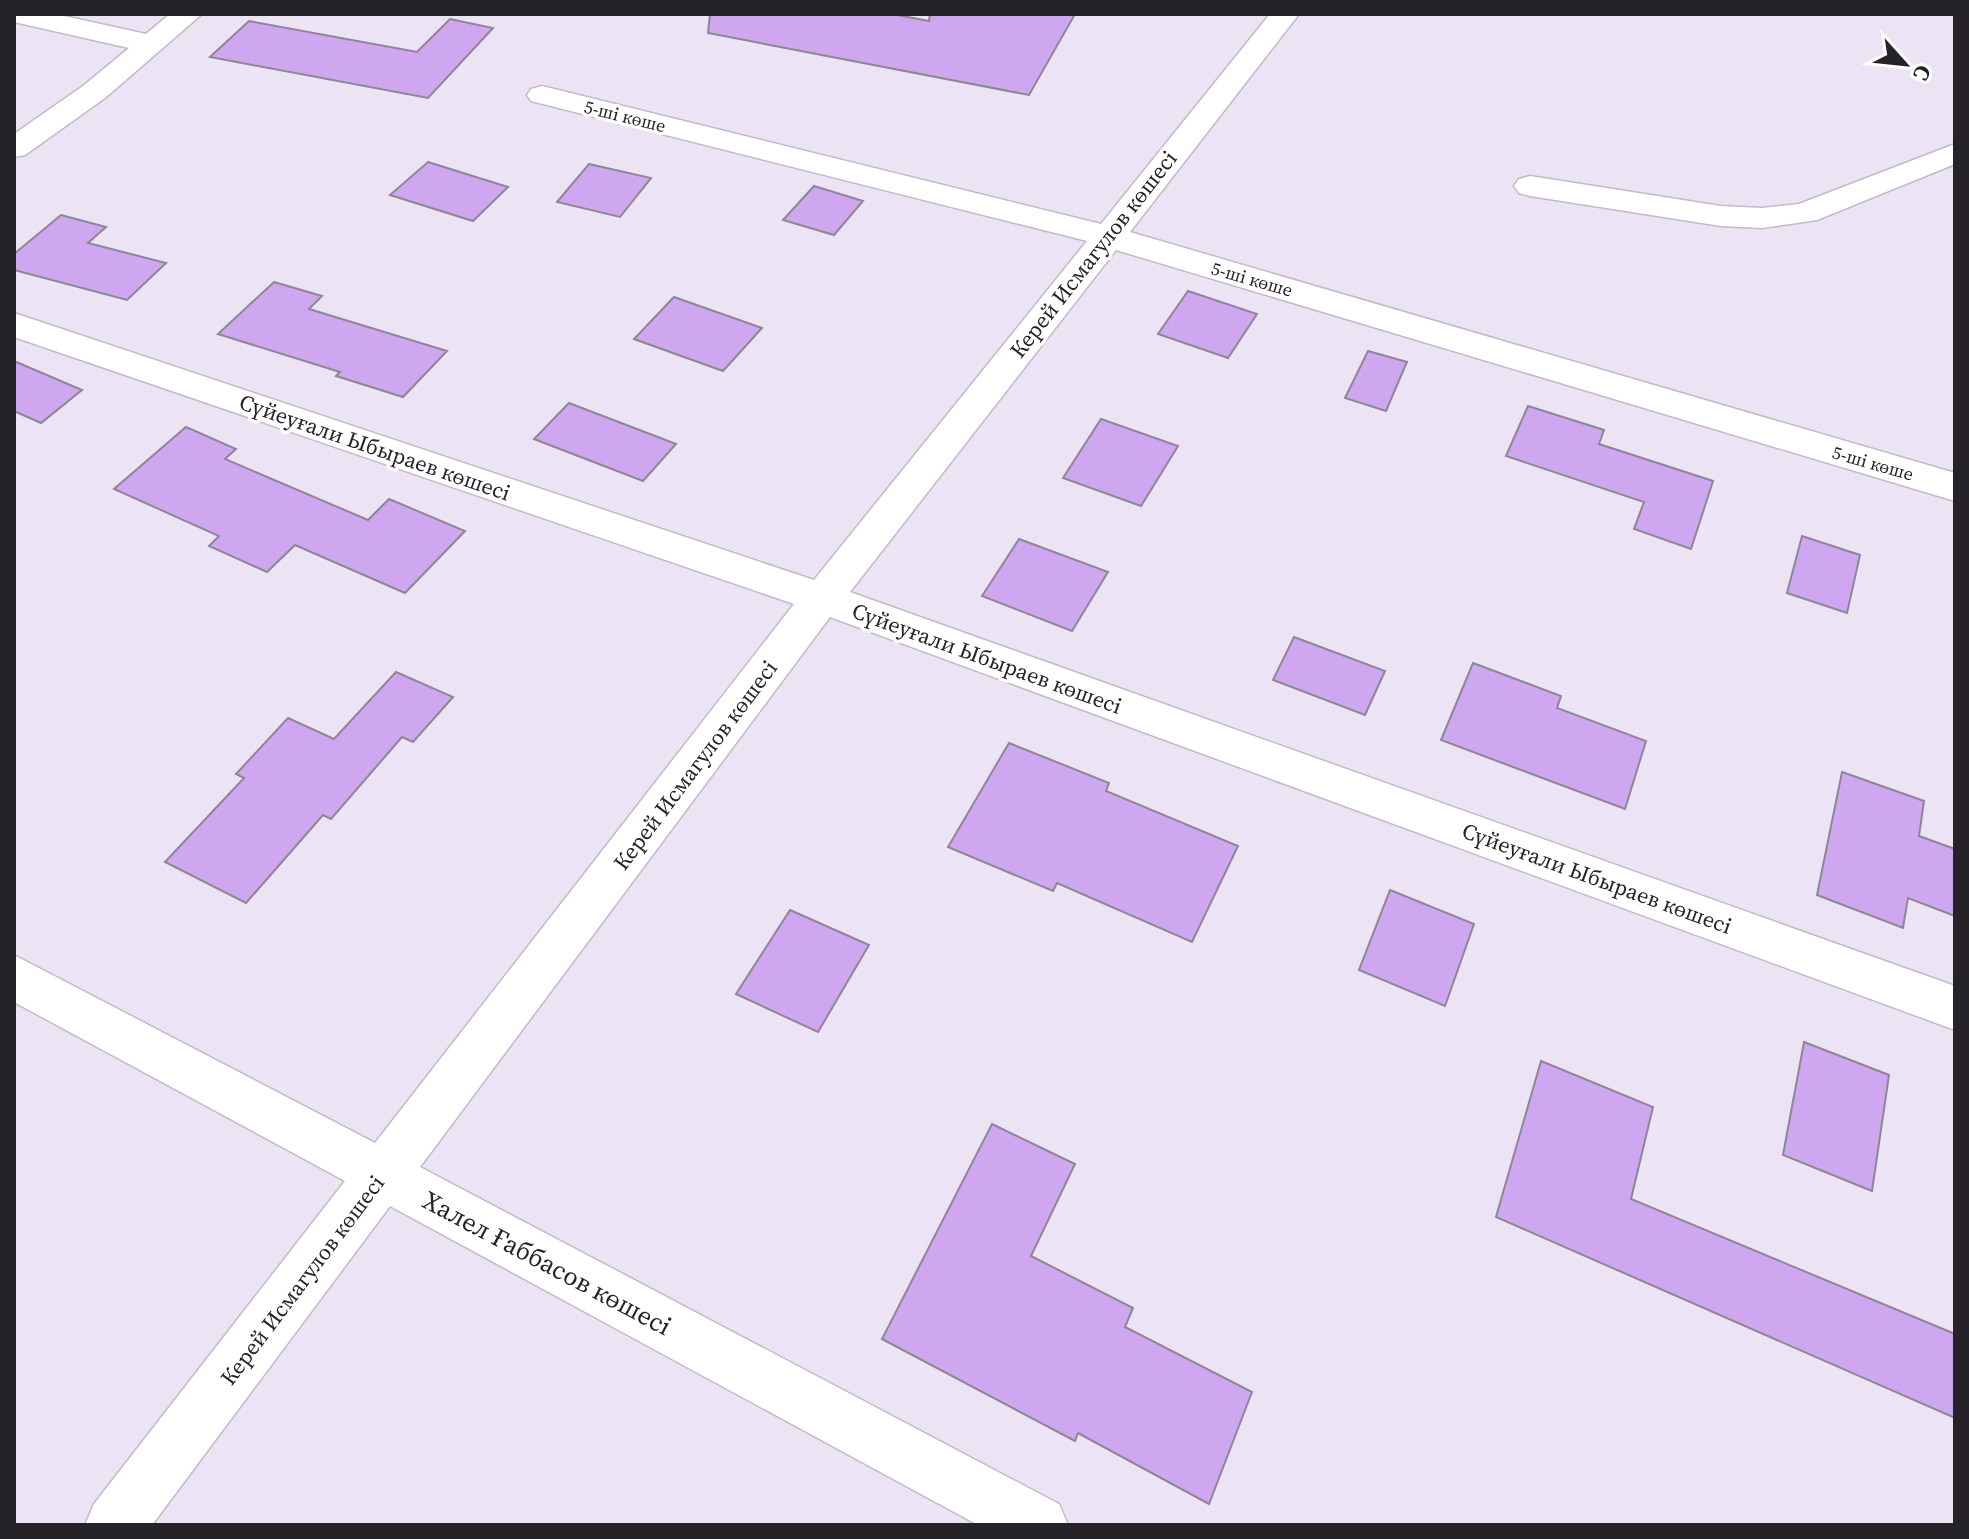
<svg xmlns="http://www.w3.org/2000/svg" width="1969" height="1539" font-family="'Source Serif 4',serif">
<rect width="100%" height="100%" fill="#ece4f4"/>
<g fill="#cfa6f0" stroke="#8e8695" stroke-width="2">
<path d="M710,14H892L929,21L930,14H1075L1029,95L708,33Z"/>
<path d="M450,19L493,28L428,98L210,57L249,21L417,52Z"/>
<path d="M428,162L508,187L473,221L390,195Z"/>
<path d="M589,164L651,178L620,217L557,202Z"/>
<path d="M814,186L863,201L834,235L783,220Z"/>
<path d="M61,215L106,227L88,243L166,263L127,300L14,270V254Z"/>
<path d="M274,282L322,296L309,309L447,351L403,397L336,376L340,372L218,334Z"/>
<path d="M1188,291L1257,314L1228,358L1158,334Z"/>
<path d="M674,297L762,328L723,371L634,339Z"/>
<path d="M1368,351L1407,362L1386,411L1345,398Z"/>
<path d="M14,361L82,390L41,423L14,411Z"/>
<path d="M569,403L676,444L643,481L534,439Z"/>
<path d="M1528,406L1604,430L1599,444L1713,481L1691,549L1634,529L1644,502L1506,456Z"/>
<path d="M1101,419L1178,446L1141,506L1063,478Z"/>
<path d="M186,427L236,449L225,459L368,520L389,499L465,531L405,593L295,545L267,572L209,546L219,536L114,489Z"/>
<path d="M1802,536L1860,555L1847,613L1787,593Z"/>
<path d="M1019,539L1108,572L1072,631L982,596Z"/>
<path d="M1294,637L1385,671L1365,715L1273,680Z"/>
<path d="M1473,663L1561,696L1557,708L1646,741L1625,809L1441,740Z"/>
<path d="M396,672L453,697L413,742L402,737L331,819L323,815L246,903L165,862L244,778L236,774L288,718L334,739Z"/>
<path d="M1009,743L1109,783L1106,791L1238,846L1192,942L1057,883L1053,891L948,847Z"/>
<path d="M1842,772L1924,801L1919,836L1955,849V916L1908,898L1903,928L1817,895Z"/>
<path d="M1390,890L1474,924L1445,1006L1359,970Z"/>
<path d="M790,910L869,945L818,1032L736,994Z"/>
<path d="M1804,1042L1889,1075L1872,1191L1783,1155Z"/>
<path d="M1541,1061L1653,1107L1631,1199L1955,1334V1418L1496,1217Z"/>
<path d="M992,1124L1075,1164L1031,1256L1133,1308L1125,1327L1252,1392L1209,1504L1078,1433L1075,1441L882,1339Z"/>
</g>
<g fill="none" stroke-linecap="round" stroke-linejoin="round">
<defs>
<g id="minor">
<path d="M14,14H55L146,34L170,14H202L105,98L25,155L14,157V134L83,86L129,48L14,22Z"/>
<path d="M1270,14H1299L1130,232L1955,473V501L1116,250L850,592L1955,986V1030L830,617L420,1167L1059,1504L1068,1525H978L390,1206L152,1525H85L94,1504L345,1181L14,1002V955L375,1143L794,604L14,337V313L814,580L1087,241L531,101L527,95L531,89L542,86L1101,224Z"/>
<path d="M1955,144V164L1817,220L1762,228L1721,226L1530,196L1519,193L1514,186L1519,179L1530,176L1721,206L1762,208L1799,204Z"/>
</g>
</defs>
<use href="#minor" stroke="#c2b9c9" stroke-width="3"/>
<use href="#minor" fill="#fff" fill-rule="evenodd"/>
</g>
<g text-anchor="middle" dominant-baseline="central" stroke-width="7" stroke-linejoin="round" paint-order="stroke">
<g font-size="18" fill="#252228" stroke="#fff">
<text transform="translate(625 116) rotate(14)">5-шi көше</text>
<text transform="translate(1252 279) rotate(16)">5-шi көше</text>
<text transform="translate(1873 463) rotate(16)">5-шi көше</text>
</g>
<g font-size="22" fill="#252228" stroke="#fff">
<text transform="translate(1093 254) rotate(-52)">Керей Исмагулов көшесі</text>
<text transform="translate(375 447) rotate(19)">Сүйеуғали Ыбыраев көшесi</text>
<text transform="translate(987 658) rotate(20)">Сүйеуғали Ыбыраев көшесi</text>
<text transform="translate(695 765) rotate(-53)">Керей Исмагулов көшесі</text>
<text transform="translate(1597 878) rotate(20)">Сүйеуғали Ыбыраев көшесi</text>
<text transform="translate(302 1280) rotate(-53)">Керей Исмагулов көшесі</text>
</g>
<g font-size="26" fill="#252228" stroke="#fff">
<text transform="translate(547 1263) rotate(28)">Халел Ғаббасов көшесі</text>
</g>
</g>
<rect width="1969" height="1539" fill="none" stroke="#252228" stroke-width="32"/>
<g transform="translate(1905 64) rotate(117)" stroke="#ffffff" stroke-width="6" paint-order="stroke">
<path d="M0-6L14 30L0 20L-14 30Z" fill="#252228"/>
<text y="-12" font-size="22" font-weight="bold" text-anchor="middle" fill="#252228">С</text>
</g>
</svg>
